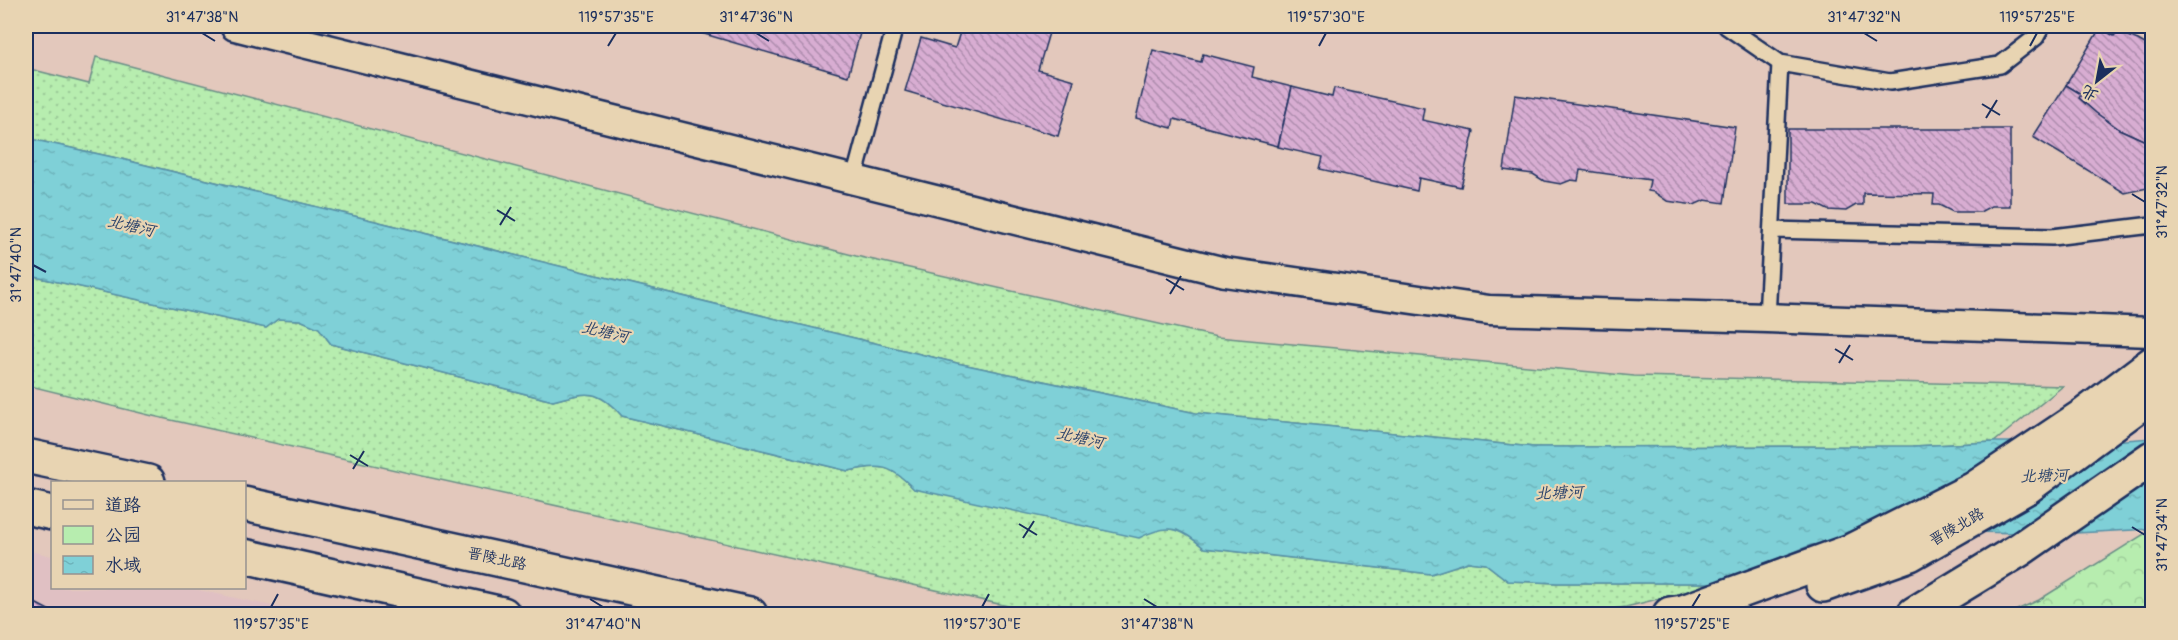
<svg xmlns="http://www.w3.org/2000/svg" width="2178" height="640" font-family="Pangolin,'LXGW WenKai TC',sans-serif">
<defs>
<pattern id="green-dots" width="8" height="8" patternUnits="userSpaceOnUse" patternTransform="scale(1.5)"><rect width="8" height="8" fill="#b7edaf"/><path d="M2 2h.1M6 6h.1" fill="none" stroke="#9dcc99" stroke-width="1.8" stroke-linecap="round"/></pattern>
<pattern id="forest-crowns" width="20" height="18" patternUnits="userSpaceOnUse" patternTransform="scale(1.5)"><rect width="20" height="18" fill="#b7edaf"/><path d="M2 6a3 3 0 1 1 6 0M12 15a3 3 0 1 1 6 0" fill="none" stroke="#9dcc99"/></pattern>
<pattern id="water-ripples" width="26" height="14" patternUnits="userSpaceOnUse" patternTransform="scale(1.5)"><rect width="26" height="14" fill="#7fd0d7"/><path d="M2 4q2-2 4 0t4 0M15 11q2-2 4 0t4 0" fill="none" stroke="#6db3bb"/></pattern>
<pattern id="building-back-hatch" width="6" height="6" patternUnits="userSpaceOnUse" patternTransform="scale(1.5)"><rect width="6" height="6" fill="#d8add2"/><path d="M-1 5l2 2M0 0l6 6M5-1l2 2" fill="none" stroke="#ae8dae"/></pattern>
</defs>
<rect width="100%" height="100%" fill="#e3c8bc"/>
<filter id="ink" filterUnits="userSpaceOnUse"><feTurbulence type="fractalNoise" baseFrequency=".0167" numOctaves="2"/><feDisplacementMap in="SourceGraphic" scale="12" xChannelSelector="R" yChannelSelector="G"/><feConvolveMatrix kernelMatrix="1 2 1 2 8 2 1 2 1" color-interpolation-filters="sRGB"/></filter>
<g filter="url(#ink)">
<path fill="#e0c0c3" d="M26,550L52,556V588H190L309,614H26Z"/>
<g fill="url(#green-dots)" stroke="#698e86" stroke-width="1.5">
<path d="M96,57L856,256L1217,337L1634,376L2063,386L1994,442L1913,446L1534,447L1196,413L957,363L117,158L26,138V68L89,84Z"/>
<path d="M26,275L266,328L278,319L300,320L319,328L331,344L553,401C587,392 597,388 622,416L848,471C881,465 889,463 914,489L1184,531L1204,548L1431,574L1468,562L1486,564L1508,581L1557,583H1721L1626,607L1579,614H1054L1030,611L153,416L26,385Z"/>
</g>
<path fill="url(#forest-crowns)" stroke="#698e86" stroke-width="1.5" d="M2152,529V614H2008L2039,600Z"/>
<path fill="url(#water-ripples)" stroke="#5790a7" stroke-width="1.5" d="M26,138L117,158L957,363L1196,413L1534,447L1913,446L1994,442H2098L2152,438V529L2057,534L1974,532L1811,545L1721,583H1557L1508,581L1486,564L1468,562L1431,574L1204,548C1179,527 1169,523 1139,538L914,489C889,463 881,465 848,471L622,416C597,388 587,392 553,401L331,344L319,328L300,320L278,319L266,328L26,275Z"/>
<g fill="url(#building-back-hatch)" stroke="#1b2f5e" stroke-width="1.5">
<path d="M696,26H862L848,76L694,31Z"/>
<path d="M962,26H1051L1038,70L1074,80L1058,136L905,91L921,38L955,48Z"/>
<path d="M2100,28L2114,36L2117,32L2138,40L2152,48V144L2119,129L2096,113L2079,98L2081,94L2066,85Z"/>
<path d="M1153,50L1201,62L1203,54L1254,67L1252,77L1292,87L1278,146L1174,119L1172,128L1136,118Z"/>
<path d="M2066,85L2081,94L2079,98L2096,113L2119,129L2152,144V187L2125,193L2033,137Z"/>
<path d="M1292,87L1332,97L1334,88L1424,108L1422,120L1474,131L1461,187L1419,178L1417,191L1320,169L1323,157L1278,147Z"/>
<path d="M1515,95L1735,127L1724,203L1705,200L1694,205L1667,201L1654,192L1648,191L1650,180L1580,170L1578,181L1571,180L1561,184L1544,181L1533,174L1504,170Z"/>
<path d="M1788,129H2010V206H1991L1980,212H1953L1939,205H1933L1934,194L1863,193V205H1856L1846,211L1828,210L1816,204H1788Z"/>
<path d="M35,603L56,614H29Z"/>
</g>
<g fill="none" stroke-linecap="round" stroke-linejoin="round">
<defs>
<g id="service">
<path d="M1726,26L1780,63L1890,82L2000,65L2036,37L2042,26"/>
<path d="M854,179L895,26"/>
<path d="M1772,230L2052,237L2152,225"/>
<path d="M1767,318L1780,63"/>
</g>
<path id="minor" d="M235,26L1225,272L1489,310L1767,318L2152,332"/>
<g id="secondary">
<path d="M26,456L148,482"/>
<path d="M244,504L750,614"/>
<path d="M26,507L52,513"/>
<path d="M244,556L503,614"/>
<path d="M1823,585L1910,554L2027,487L2152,395"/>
<path d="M1670,614L1683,612L1851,551L1974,489L2086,414L2152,364"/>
<path d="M1914,614L2019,550L2152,458"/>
</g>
</defs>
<use href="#service" stroke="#1b2f5e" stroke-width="20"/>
<use href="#minor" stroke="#1b2f5e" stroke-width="33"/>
<use href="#secondary" stroke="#1b2f5e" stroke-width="38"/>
<use href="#service" stroke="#e8d4b2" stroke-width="15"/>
<use href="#minor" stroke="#e8d4b2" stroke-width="28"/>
<use href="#secondary" stroke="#e8d4b2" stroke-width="33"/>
</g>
</g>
<path fill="none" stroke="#1b2f5e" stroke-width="2" d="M202,33L215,41M756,33L769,41M1864,33L1877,41M608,46L616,33M1319,46L1326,33M2030,46L2037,33M1982,104L2000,115M1986,118L1997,100M2132,194L2145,202M497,210L515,221M500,225L511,207M33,265L46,272M1166,279L1184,290M1170,294L1181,276M1835,349L1853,360M1839,363L1850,345M350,455L368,466M353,469L364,451M1019,524L1037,535M2132,527L2145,535M1023,538L1034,521M590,599L603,607M1144,599L1157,607M271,607L278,594M982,607L989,594M1692,607L1700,594"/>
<g text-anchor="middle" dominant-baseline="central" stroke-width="4.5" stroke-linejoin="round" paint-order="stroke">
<g font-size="15" fill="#1b2f5e" stroke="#e8d4b2">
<text transform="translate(1957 527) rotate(-30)">晋陵北路</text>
<text transform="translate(497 559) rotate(12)">晋陵北路</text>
</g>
<g font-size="16" font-style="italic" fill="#253f6a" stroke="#e8d4b2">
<text transform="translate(131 226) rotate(13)">北塘河</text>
<text transform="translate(605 332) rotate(13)">北塘河</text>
<text transform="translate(1080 438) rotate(13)">北塘河</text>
<text transform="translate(2044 476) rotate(-2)">北塘河</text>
<text transform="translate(1559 493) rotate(-2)">北塘河</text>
</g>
</g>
<rect width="2178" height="640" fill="none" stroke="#e8d4b2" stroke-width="66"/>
<rect x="51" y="481" width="195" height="108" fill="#e8d4b2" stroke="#969290" stroke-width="1.5"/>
<rect x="63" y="500" width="30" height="9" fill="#e8d4b2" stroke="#969290" stroke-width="1.5"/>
<text x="105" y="511" font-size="18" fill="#1b2f5e">道路</text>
<rect x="63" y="526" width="30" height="18" fill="#b7edaf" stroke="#969290" stroke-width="1.5"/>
<text x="105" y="541" font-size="18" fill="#1b2f5e">公园</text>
<rect x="63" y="556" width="30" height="18" fill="url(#water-ripples)" stroke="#969290" stroke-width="1.5"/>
<text x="105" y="571" font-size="18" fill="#1b2f5e">水域</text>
<g transform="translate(2097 81) rotate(211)" stroke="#e8d4b2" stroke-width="4.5" paint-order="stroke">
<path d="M0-4.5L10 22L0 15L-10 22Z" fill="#1b2f5e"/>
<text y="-9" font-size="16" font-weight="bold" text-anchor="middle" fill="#1b2f5e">北</text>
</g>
<rect x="33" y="33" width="2112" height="574" fill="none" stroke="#1b2f5e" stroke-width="2"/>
<g font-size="15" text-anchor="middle" fill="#1b2f5e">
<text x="202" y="22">31°47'38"N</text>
<text x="616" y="22">119°57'35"E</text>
<text x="756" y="22">31°47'36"N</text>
<text x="1326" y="22">119°57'30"E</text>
<text x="1864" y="22">31°47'32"N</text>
<text x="2037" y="22">119°57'25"E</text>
<text transform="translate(2162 202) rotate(-90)" y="5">31°47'32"N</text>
<text transform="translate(16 265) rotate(-90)" y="5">31°47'40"N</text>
<text transform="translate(2162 535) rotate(-90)" y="5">31°47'34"N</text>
<text x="271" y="629">119°57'35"E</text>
<text x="603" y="629">31°47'40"N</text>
<text x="982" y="629">119°57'30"E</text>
<text x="1157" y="629">31°47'38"N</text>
<text x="1692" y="629">119°57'25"E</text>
</g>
</svg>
